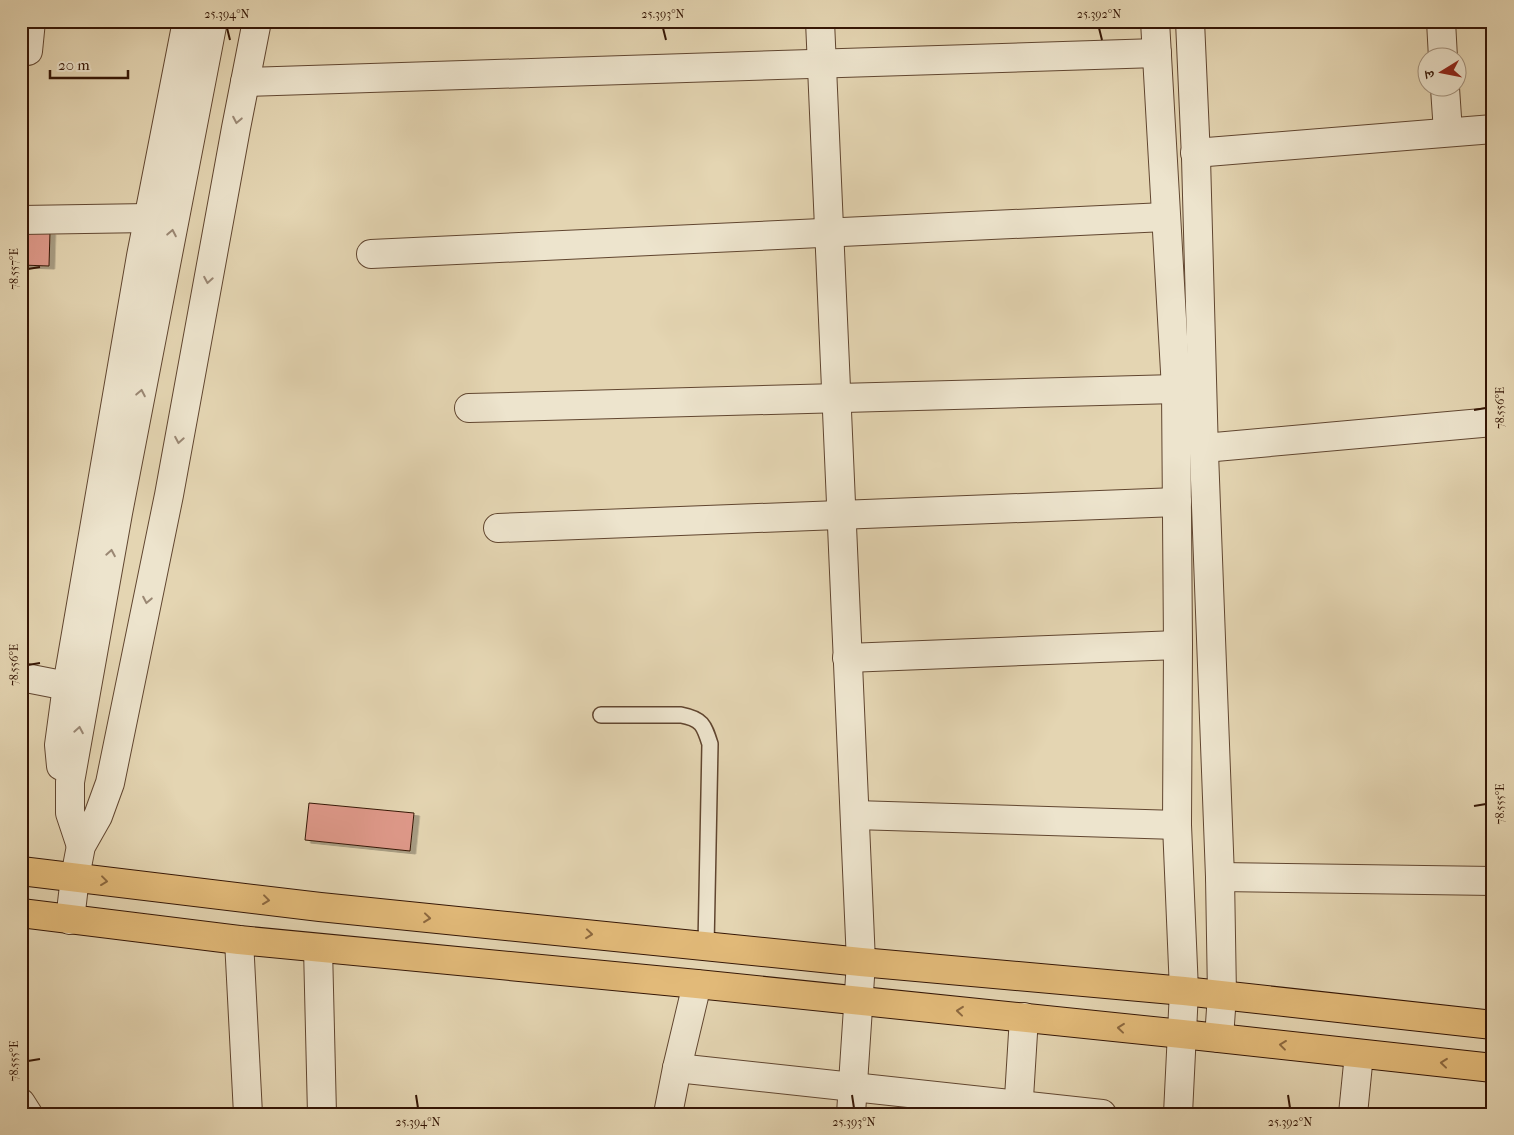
<svg xmlns="http://www.w3.org/2000/svg" width="1514" height="1135" font-family="'IM FELL French Canon','Noto Serif Devanagari',serif">
<defs>
<filter id="shadow"><feDropShadow dx="5.5" dy="3" stdDeviation="0" flood-color="#0004"/></filter>
</defs>
<rect width="100%" height="100%" fill="#e4d5b2"/>
<filter id="stains"><feTurbulence type="fractalNoise" baseFrequency=".004" numOctaves="4"/><feColorMatrix values="0 0 0 0 .2 0 0 0 0 .09 0 0 0 0 .02 0 0 0 .5 -.17"/></filter>
<radialGradient id="worn" r=".72"><stop offset=".6" stop-color="#630" stop-opacity="0"/><stop offset="1" stop-color="#630" stop-opacity=".3"/></radialGradient>
<g fill="#df998a" stroke="#351605" filter="url(#shadow)">
<path d="M21,232H50L49,266L21,265Z"/>
<path d="M309,803L414,813L410,851L305,840Z"/>
</g>
<g fill="none" stroke-linecap="round" stroke-linejoin="round">
<defs>
<path id="lane" d="M601,715H681C702,719 704,725 710,744L706,946"/>
<g id="street">
<path d="M820,21L861,962L851,1114"/>
<path d="M1155,21L1176,389L1178,645L1177,825L1184,991L1178,1114"/>
<path d="M1190,21L1196,158L1204,453L1220,877L1222,995L1219,1038"/>
<path d="M1441,21L1443,58"/>
<path d="M28,51L31,21"/>
<path d="M245,82L1157,53"/>
<path d="M1445,88L1448,132"/>
<path d="M1195,153L1493,129"/>
<path d="M21,220L149,218"/>
<path d="M371,254L1165,217"/>
<path d="M469,408L1176,389"/>
<path d="M1204,448L1493,422"/>
<path d="M498,528L1177,502"/>
<path d="M847,658L1178,645"/>
<path d="M21,677L67,686"/>
<path d="M61,766L59,745L67,686L141,256L187,21"/>
<path d="M855,815L1177,825"/>
<path d="M81,846L70,813V782L118,513L213,21"/>
<path d="M1220,877L1493,881"/>
<path d="M70,920L75,877L81,846L98,816L110,783L169,495L236,128L257,21"/>
<path d="M239,940L248,1114"/>
<path d="M318,948L322,1114"/>
<path d="M677,1068L1102,1114"/>
<path d="M21,1103L28,1114"/>
<path d="M668,1114L677,1068L697,984"/>
<path d="M1018,1114L1024,1017"/>
<path d="M1353,1114L1359,1054"/>
</g>
<g id="primary">
<path d="M21,871L320,907L861,962L1184,991L1493,1025"/>
<path d="M21,913L239,940L697,984L1182,1034L1493,1068"/>
</g>
</defs>
<use href="#lane" stroke="#614630" stroke-width="18"/>
<use href="#street" stroke="#614630" stroke-width="30"/>
<use href="#primary" stroke="#351605" stroke-width="30"/>
<use href="#lane" stroke="#ede4cd" stroke-width="15"/>
<use href="#street" stroke="#ede4cd" stroke-width="28"/>
<use href="#primary" stroke="#e2ba79" stroke-width="28"/>
</g>
<defs><path id="oneway-chevron" d="M-2-3.5L2.5 0L-2 3.5" fill="none" stroke-width="1.6" stroke-linecap="round" stroke-linejoin="round" transform="scale(1.25)"/></defs>
<g stroke="#9a8773">
<use href="#oneway-chevron" transform="translate(237 120) rotate(101)"/>
<use href="#oneway-chevron" transform="translate(172 233) rotate(-79)"/>
<use href="#oneway-chevron" transform="translate(208 280) rotate(100)"/>
<use href="#oneway-chevron" transform="translate(141 393) rotate(-79)"/>
<use href="#oneway-chevron" transform="translate(179 440) rotate(100)"/>
<use href="#oneway-chevron" transform="translate(111 553) rotate(-80)"/>
<use href="#oneway-chevron" transform="translate(147 600) rotate(101)"/>
<use href="#oneway-chevron" transform="translate(79 730) rotate(-80)"/>
</g>
<g stroke="#8c683f">
<use href="#oneway-chevron" transform="translate(104 881) rotate(7)"/>
<use href="#oneway-chevron" transform="translate(266 900) rotate(7)"/>
<use href="#oneway-chevron" transform="translate(427 918) rotate(6)"/>
<use href="#oneway-chevron" transform="translate(589 934) rotate(6)"/>
<use href="#oneway-chevron" transform="translate(960 1011) rotate(-174)"/>
<use href="#oneway-chevron" transform="translate(1121 1028) rotate(-174)"/>
<use href="#oneway-chevron" transform="translate(1283 1045) rotate(-173)"/>
<use href="#oneway-chevron" transform="translate(1444 1063) rotate(-174)"/>
</g>
<path fill="none" stroke="#351605" stroke-width="2" d="M227,28L230,40M663,28L666,40M1099,28L1102,40M28,269L40,267M1474,410L1486,408M28,665L40,663M1474,806L1486,804M28,1061L40,1059M416,1095L418,1108M852,1095L854,1108M1288,1095L1290,1108"/>
<rect width="1514" height="1135" fill="none" stroke="#e4d5b2" stroke-width="55"/>
<g transform="translate(1442 72) rotate(260)"><circle r="24" fill="#ede4cd" stroke="#a3927d"/>
<path d="M0-4L9 19L0 12L-9 19Z" fill="#8f2418"/>
<text y="-8" font-size="14" font-weight="bold" text-anchor="middle" fill="#351605">उ</text>
</g>
<path d="M50 70v8h78v-8" fill="none" stroke="#351605" stroke-width="2.5"/>
<text x="58" y="70" font-size="15" fill="#351605" stroke="#ede4cd" stroke-width="4" paint-order="stroke">20 m</text>
<rect x="28" y="28" width="1458" height="1080" fill="none" stroke="#351605" stroke-width="2"/>
<g font-size="12" text-anchor="middle" fill="#351605">
<text x="227" y="18">25.394°N</text>
<text x="663" y="18">25.393°N</text>
<text x="1099" y="18">25.392°N</text>
<text transform="translate(14 269) rotate(-90)" y="4">78.557°E</text>
<text transform="translate(1500 408) rotate(-90)" y="4">78.556°E</text>
<text transform="translate(14 665) rotate(-90)" y="4">78.556°E</text>
<text transform="translate(1500 804) rotate(-90)" y="4">78.555°E</text>
<text transform="translate(14 1061) rotate(-90)" y="4">78.555°E</text>
<text x="418" y="1126">25.394°N</text>
<text x="854" y="1126">25.393°N</text>
<text x="1290" y="1126">25.392°N</text>
</g>
<rect width="100%" height="100%" filter="url(#stains)"/>
<rect width="100%" height="100%" fill="url(#worn)"/>
</svg>
